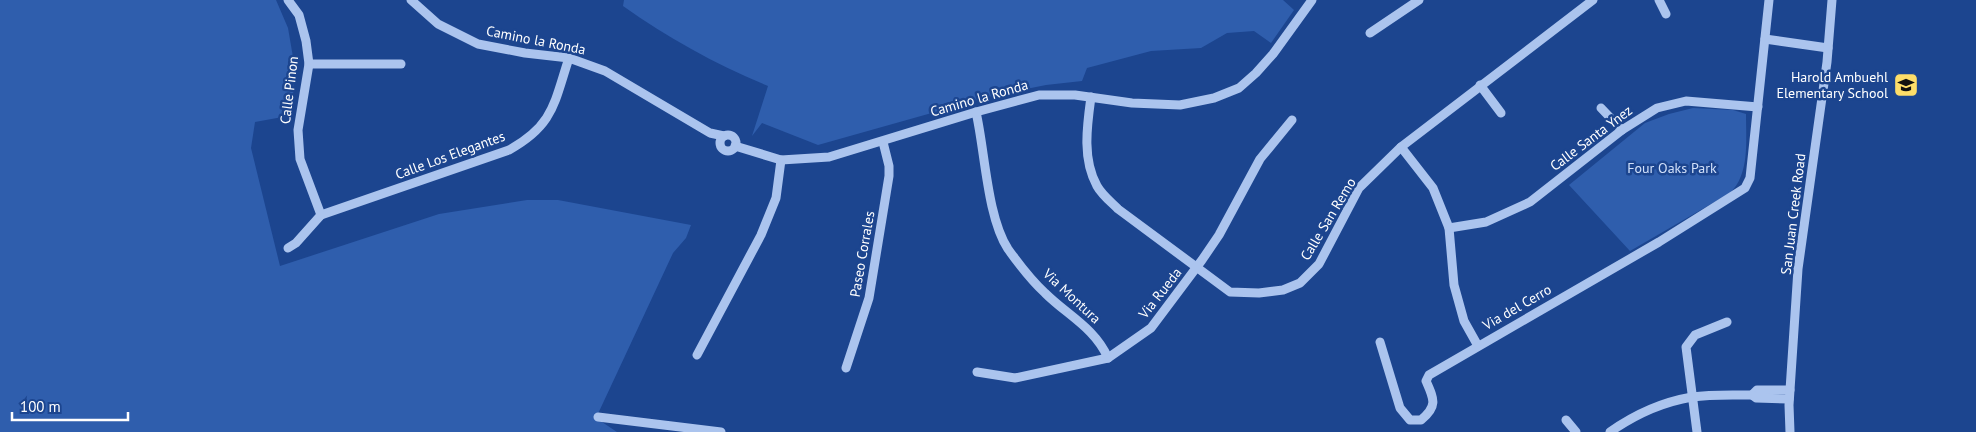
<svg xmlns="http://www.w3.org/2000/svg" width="1976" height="432" font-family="'PT Sans',sans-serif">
<rect width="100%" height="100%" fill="#1c458f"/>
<g fill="#2f5ead">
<path d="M0,0H276L288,28L294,63L293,105L288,116L255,122L251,148L280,266L439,214L527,200H558L691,225L686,238L673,253L596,418L617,432H0Z"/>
<path d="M624,0H1283L1294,10L1271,43L1254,31L1227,33L1201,48L1151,51L1087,68L1082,81L1046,85L992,96L818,145L762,123L752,136L768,86C717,65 668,38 623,6Z"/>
<path d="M1693,108L1733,110L1746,114C1746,140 1750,174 1730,193L1630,251L1569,185L1645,123L1669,114Z"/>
</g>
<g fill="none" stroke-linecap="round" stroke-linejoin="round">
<g stroke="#abc4ee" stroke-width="9">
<path d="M288,0L299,15L306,41L309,64L298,130L300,159L321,215"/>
<path d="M411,0L438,24L478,44L525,53L569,58L605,71L710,133L724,136"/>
<path d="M1659,0L1666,14"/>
<path d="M1370,33L1419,0"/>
<path d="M1765,39L1828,48"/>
<path d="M309,64H401"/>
<path d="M1480,85L1501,113"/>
<path d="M1091,97C1087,126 1082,159 1097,186C1102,195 1111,202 1118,209L1230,292L1259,293L1283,290L1300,283L1319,264L1359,188L1401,147L1593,0"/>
<path d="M1601,108L1622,130"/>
<path d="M976,112C985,151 987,217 1008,249C1018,263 1033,282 1045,293C1067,315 1095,328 1108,358"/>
<circle cx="728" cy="143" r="8"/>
<path d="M735,146L781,160L829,157L976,112L1039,95H1075L1132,103L1180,105L1214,98L1239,88L1256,73L1273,54L1312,0"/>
<path d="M1401,147L1433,188L1449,228L1454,285L1464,321L1478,346"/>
<path d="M321,215L509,150C554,125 554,103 569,58"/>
<path d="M1449,228L1486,222L1530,202L1622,130L1657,108L1686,101L1758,107"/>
<path d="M288,248L296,243L321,215"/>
<path d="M1380,342L1400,408L1410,420H1421C1438,406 1434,399 1426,381L1429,375L1659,242L1745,188L1750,178L1769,0"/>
<path d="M697,355L761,235L776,198L781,160"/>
<path d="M846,368L869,298L889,176V166L883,142"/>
<path d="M977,372L1015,378L1108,358L1151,328L1202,260L1219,235L1260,159L1292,120"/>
<path d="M1752,395L1757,390H1790"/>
<path d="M598,417L721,432"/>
<path d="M1566,420L1576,432"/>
<path d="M1610,432C1634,415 1663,402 1692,397C1712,394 1732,395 1752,395L1756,398L1789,399"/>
<path d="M1697,432L1686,347L1695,335L1727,322"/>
<path d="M1790,432L1789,405L1798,269L1827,62L1832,0"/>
</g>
</g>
<defs>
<symbol id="school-square" viewBox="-11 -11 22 22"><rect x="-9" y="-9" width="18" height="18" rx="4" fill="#fede69" stroke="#1c458f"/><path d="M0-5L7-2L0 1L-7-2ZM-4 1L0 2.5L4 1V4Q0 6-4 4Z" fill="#111"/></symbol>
</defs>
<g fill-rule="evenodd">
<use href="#school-square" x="1892" y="71" width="28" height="28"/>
</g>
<g text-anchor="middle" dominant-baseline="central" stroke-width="5" stroke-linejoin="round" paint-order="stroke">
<g font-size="14" fill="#fff" stroke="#1c458f">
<text transform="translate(536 40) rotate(11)">Camino la Ronda</text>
<text transform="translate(289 90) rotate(-83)">Calle Pinon</text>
<text transform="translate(979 98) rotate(-16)">Camino la Ronda</text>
<text transform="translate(1591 138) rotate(-37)">Calle Santa Ynez</text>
<text transform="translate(450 155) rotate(-20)">Calle Los Elegantes</text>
<text transform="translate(1793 214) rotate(-83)">San Juan Creek Road</text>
<text transform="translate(1328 219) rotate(-59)">Calle San Remo</text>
<text transform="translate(862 254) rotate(-80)">Paseo Corrales</text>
<text transform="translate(1160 293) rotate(-52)">Via Rueda</text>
<text transform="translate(1072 296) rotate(43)">Via Montura</text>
<text transform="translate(1517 307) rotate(-30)">Via del Cerro</text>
</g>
<g font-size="14" fill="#fff" stroke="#1c458f" text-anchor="end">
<text x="1888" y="77">Harold Ambuehl<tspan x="1888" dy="16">Elementary School</tspan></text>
</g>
<g font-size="14" fill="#d1e0fa" stroke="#1c458f">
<text x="1672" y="168">Four Oaks Park</text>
</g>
</g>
<path d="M12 412v8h116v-8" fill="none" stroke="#ffffff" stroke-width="2.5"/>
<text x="20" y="412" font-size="15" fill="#ffffff" stroke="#1c458f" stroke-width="4" paint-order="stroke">100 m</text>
</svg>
